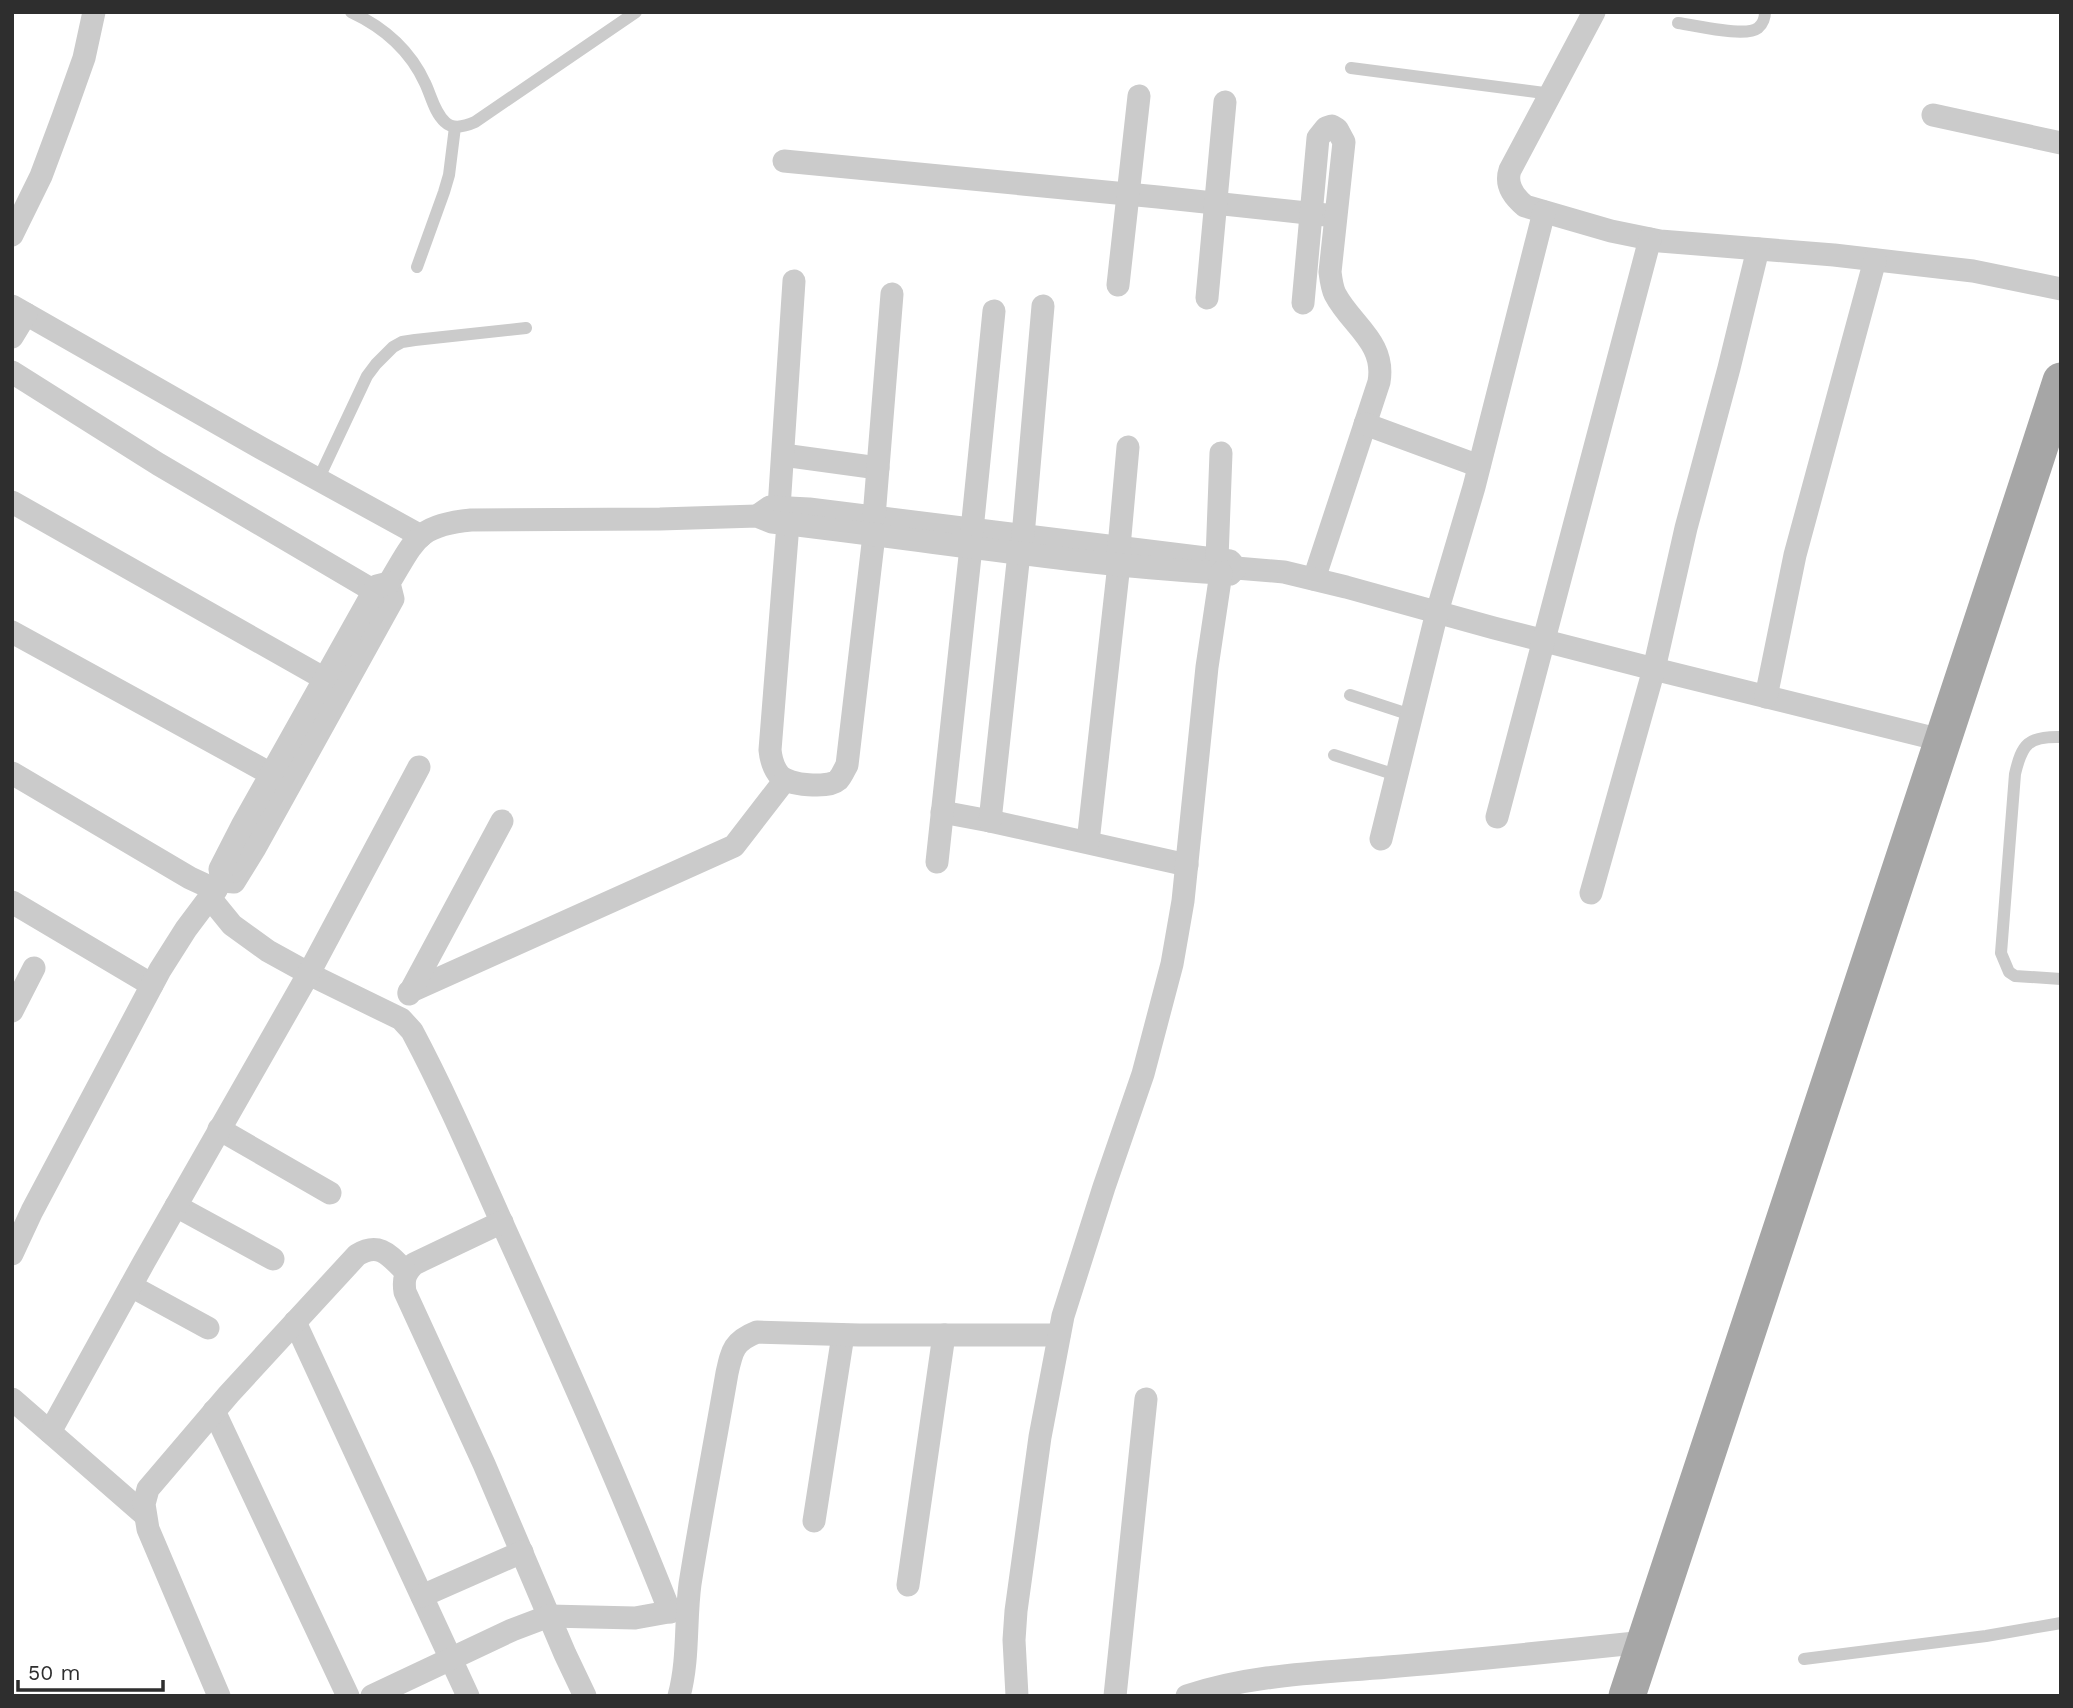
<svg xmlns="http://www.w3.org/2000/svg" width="2073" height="1708" font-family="'Work Sans',sans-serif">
<rect width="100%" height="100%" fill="#fff"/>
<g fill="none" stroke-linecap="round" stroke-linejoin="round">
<g stroke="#cbcbcb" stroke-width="12">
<path d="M351,12C383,27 410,50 425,83C431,95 434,112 445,122C453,130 466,126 475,122L636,12"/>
<path d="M1678,23C1695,25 1745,38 1758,28C1763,24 1765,17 1765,12"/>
<path d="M1351,68L1552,94"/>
<path d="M417,267L444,192L449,175L455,127"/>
<path d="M318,480L367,376L376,364L393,347L402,342L415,340L526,328"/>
<path d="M1350,695L1411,715"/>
<path d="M2061,737C2028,736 2022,744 2015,774L2001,953L2009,972L2015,976L2061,979"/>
<path d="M1334,755L1396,775"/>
<path d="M1804,1659L1986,1636L2061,1623"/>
</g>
<g stroke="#cbcbcb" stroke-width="23">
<path d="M1594,12L1510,170C1505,185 1514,197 1525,206L1611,231L1660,241L1834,255L1973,271L2061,289"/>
<path d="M1933,115L2061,143"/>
<path d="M784,161L1158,197L1326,215"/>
<path d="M12,235L41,176L63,117L84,58L94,12"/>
<path d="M1118,285L1139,96"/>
<path d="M1207,298L1225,102"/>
<path d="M1303,303L1318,138L1326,128L1332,126L1337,129L1344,142L1330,272C1331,280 1332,288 1335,294C1351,325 1386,342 1379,382L1314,579"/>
<path d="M12,306L261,448L421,536"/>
<path d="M12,337L26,314"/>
<path d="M12,372L158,464L374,591"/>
<path d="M1365,424L1479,466"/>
<path d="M783,455L878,468"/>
<path d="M12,502L325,679"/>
<path d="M779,508L794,281"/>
<path d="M760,514L770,507L809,509L1230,561L1236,568L1284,572L1346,587L1494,628L1654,669L1945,741"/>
<path d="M874,517L892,294"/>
<path d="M788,524L770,750C771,760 773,768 780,776C789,785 828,789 838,780C842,776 844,770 847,765L874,535"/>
<path d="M972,530L994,311"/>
<path d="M1023,536L1043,306"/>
<path d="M1119,547L1128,447"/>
<path d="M1217,559L1221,453"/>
<path d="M12,632L271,774"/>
<path d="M1766,697L1795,555L1875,260"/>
<path d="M12,773L190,878L216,890"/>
<path d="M942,812L990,821L1187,865"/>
<path d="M1497,817L1650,239"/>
<path d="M990,821L1019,553"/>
<path d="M1381,839L1437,612L1474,487L1544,212"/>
<path d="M1088,842L1119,564"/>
<path d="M937,862L971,547"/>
<path d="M222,881L234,882L255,848L393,599L389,583C415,540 417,525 471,520L660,519L757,516L772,522C921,539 1071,564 1221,573L1230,574L1236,568"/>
<path d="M1591,893L1654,669L1686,528L1729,368L1758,249"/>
<path d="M210,898L232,925L268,951L317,978L401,1019L412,1031C445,1093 473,1158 502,1223C560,1351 618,1480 670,1612"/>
<path d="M12,902L152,985"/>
<path d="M409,992L734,846L785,780"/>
<path d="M409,994L502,821"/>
<path d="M12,1011L34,968"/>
<path d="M219,1129L330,1193"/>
<path d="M176,1206L273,1259"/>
<path d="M502,1222L414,1264C405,1273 403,1279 405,1292L484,1464L565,1654L585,1696"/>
<path d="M12,1254L32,1211L160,970L186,929L222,881L220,869L242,826L374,591L377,586L389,583"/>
<path d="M131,1286L208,1328"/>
<path d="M295,1322L468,1696"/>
<path d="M12,1399L145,1515"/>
<path d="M214,1411L348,1696"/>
<path d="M50,1432L144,1262L309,973L419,767"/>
<path d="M814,1521L843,1335"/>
<path d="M908,1585L944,1335"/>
<path d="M422,1596L522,1552"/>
<path d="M219,1696L148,1529L144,1504L148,1489L229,1394L357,1255C380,1241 390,1256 406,1272"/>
<path d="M372,1696L512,1630L549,1616L635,1618L685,1609"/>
<path d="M679,1696C689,1659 685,1621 690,1584C701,1514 715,1443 727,1373C732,1350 734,1341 757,1332L859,1335H1059"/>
<path d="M1017,1696L1014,1640L1016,1611L1040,1437L1063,1316L1104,1187L1143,1074L1172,964L1183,901L1207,667L1221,573"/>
<path d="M1115,1696L1146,1399"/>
<path d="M1187,1696C1252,1674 1321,1673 1388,1667C1474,1660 1559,1651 1645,1642"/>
</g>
<path stroke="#a6a6a6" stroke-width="37" d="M1627,1696C1771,1257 1919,820 2061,381"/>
</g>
<rect width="2073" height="1708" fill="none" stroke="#2e2e2e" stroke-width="28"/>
<path d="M18 1680v10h145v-10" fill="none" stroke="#2e2e2e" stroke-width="3.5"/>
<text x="28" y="1680" font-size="21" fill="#2e2e2e" stroke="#ffffff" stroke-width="5" paint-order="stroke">50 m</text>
</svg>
